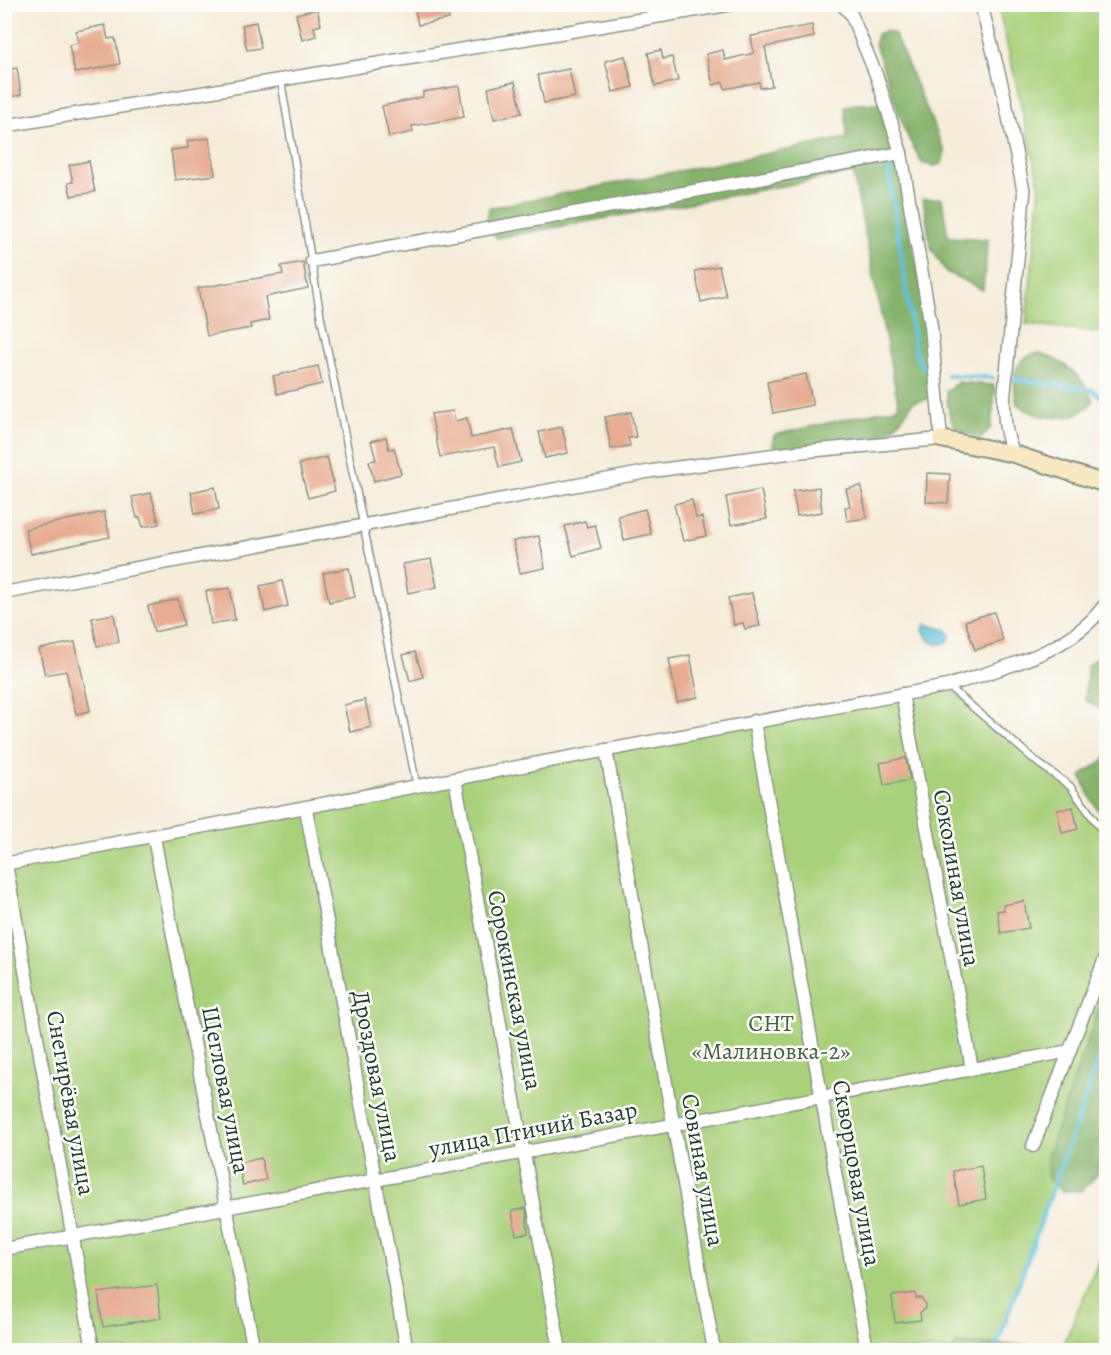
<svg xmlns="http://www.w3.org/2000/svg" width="1111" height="1355" font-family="Alegreya,serif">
<rect width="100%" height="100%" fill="#fdfcf7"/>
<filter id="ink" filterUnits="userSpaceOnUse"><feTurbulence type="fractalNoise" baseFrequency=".0167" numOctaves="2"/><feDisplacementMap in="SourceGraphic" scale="12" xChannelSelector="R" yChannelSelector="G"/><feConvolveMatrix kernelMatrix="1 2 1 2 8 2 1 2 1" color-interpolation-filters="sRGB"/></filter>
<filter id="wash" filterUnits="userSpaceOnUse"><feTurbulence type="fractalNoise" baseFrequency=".008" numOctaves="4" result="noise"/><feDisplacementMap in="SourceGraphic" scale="24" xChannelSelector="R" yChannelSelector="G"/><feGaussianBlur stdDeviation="1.35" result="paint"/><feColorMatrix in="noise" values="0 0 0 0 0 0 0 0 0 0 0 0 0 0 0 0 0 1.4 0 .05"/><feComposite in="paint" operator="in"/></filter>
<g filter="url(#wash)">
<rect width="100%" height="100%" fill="#f5ecd9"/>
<g fill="#a9d17c" stroke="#648758" stroke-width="1.5">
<path d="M998,5H1106V333L1026,324L1040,188Z"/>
<path d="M947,686L1070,786L1106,836V1040L995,1350H5V864Z"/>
<path d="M1106,1244V1350H1061Z"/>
</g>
<g fill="#86b36c" stroke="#527850" stroke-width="1.5">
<path d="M885,31L894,33L945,152L942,164L933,166L922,163L905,131L875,44L877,34Z"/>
<path d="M856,104H881L894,144L928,327L932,394L928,399L913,402C905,414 898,426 885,433C861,448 807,447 778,450L772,444L774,435L899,407L853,173L497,238L485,226L489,208L847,138L845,106Z"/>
<path d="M942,198L948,237L988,239L983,290L946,272L931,248L923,199Z"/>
<path d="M1038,353C1063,360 1084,376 1093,401C1075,424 1039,421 1017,404C1012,381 1011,358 1038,353Z"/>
<path d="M958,382L993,385L995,390L991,428L981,438C948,430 950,421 946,391Z"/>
<path d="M1106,652V716L1104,711L1085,700L1087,665Z"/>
<path d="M1106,758V822L1090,797L1081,776Z"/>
<path d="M1106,988V1142L1096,1176L1081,1191H1062L1048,1179L1047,1157Z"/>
<path d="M956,1344L1035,1345L1039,1350H952Z"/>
</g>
<path fill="#61c2df" stroke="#40808a" stroke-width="1.5" d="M926,624L946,630L950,635L948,642L937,645L928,639L923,630Z"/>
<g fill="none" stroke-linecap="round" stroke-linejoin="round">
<g stroke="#61c2df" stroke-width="4.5">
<path d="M888,167L916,355L923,369"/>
<path d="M947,375L993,378"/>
<path d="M1013,379L1092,390L1106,400"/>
<path d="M995,1350L1106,1040"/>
</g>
</g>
<g id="blocks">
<g fill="#e7ac92">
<path d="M414,4H446L449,19L418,25Z"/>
<path d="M317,9L321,25L314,27L316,36L302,40L296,14Z"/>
<path d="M256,22L261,48L247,50L242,25Z"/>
<path d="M105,25L108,39L115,38L120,64L75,73L69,45L79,43L76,31Z"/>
<path d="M812,25L814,37L765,47L772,86L760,88L759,82L725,89L723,82L713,85L706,54L723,50L725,60L754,53L751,36Z"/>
<path d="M661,50L663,59L672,57L678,81L655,86L648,53Z"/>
<path d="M625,56L633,87L613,92L605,61Z"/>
<path d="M17,68L21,95L4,98V70Z"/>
<path d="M569,69L575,97L544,103L538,75Z"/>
<path d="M515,82L522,113L494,119L488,88Z"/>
<path d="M459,86L464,117L412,126L413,132L389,137L382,106L423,97V92Z"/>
<path d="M209,138L215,175L175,180L171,150L188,148L187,141Z"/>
<path d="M89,161L95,192L71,196L68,183L73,182L69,165Z"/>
<path d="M303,262L308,288L265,297L269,320L250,324L251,328L207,336L198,288L283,274L281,266Z"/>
<path d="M719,266L726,296L701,302L695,271Z"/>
<path d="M318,366L322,384L277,394L273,376Z"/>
<path d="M806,374L813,405L773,413L767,382Z"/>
<path d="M453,411L455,421L467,418L471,438L513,429L521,462L499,467L494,447L440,457L431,414Z"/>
<path d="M631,412L636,437L628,438L630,446L611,449L605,417Z"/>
<path d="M562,427L568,453L545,458L539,432Z"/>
<path d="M386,437L389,449L394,448L401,474L374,481L369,461L376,460L371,441Z"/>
<path d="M327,457L335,491L308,498L299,464Z"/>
<path d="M927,473L950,474L948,503L926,502Z"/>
<path d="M861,486L867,518L847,521L845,507L850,506L846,489Z"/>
<path d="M215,487L219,509L195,514L191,492Z"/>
<path d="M819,487L822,512L797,516L793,491Z"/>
<path d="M761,490L767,519L731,525L726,497Z"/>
<path d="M151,493L159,524L143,527L140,517L137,518L132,497Z"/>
<path d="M692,500L696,518L702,517L706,536L683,541L674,504Z"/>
<path d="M645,509L651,534L624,540L618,516Z"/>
<path d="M104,512L110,537L31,554L25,529Z"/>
<path d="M585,521L587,527L595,525L601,548L573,556L565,526Z"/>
<path d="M539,536L545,568L520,573L513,541Z"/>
<path d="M431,559L437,587L408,593L403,564Z"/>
<path d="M349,568L355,597L329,602L323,573Z"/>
<path d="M282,581L288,606L265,612L260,586Z"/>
<path d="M230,588L235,620L211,624L206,591Z"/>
<path d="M752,593L760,626L745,629L743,623L734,625L728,598Z"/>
<path d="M178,599L184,625L154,632L148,606Z"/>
<path d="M994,612L1003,641L975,650L965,621Z"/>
<path d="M114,614L119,642L97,646L92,618Z"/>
<path d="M75,642L90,711L76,714L66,671L45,675L39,649Z"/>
<path d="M415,652L423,677L410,681L403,655Z"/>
<path d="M690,655L698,697L677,702L669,659Z"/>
<path d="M365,700L371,727L350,732L344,705Z"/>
<path d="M906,758L910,780L884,785L880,763Z"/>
<path d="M1073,807L1078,829L1062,833L1057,810Z"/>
<path d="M1024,901L1029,928L1001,933L997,911L1004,910L1003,905Z"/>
<path d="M261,1158L266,1180L243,1185L238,1163Z"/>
<path d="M981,1166L986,1199L959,1204L953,1171Z"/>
<path d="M526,1208L528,1233L516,1235L512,1211Z"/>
<path d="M157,1285L161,1318L103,1327L98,1293Z"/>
<path d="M915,1293L916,1298H921L925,1303V1308L920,1313L921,1320L895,1323L892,1296Z"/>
</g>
</g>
</g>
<g filter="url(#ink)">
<use href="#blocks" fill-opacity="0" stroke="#8a9486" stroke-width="1.5"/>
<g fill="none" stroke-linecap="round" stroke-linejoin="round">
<defs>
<g id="lane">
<path d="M281,81L321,318L417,787"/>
<path d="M948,686L1038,763L1070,786L1106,836"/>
</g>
<g id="street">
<path d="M981,4L1003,90L1024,193L1004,397C1004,418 1005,435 1014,454"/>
<path d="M4,126L733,4"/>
<path d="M312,261L901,153"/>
<path d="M4,593L652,471L796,452L941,439L931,326L901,153L877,77L851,14L842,4"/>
<path d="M902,694L972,1069"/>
<path d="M754,721L867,1350"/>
<path d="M606,750L714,1350"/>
<path d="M455,779L560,1350"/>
<path d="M306,809L407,1350"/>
<path d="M154,838L254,1350"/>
<path d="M4,864L947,686C1001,668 1072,653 1106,603"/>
<path d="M6,864L93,1350"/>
<path d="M1033,1146L1106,956"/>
<path d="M4,1249L1070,1051"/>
</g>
<path id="secondary" d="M941,439L1014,454L1106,484"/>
</defs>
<use href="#lane" stroke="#8a9486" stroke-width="9"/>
<use href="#street" stroke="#8a9486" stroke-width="15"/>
<use href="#secondary" stroke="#8a9486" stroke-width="20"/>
<use href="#lane" stroke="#fff" stroke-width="6"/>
<use href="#street" stroke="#fff" stroke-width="12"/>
<use href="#secondary" stroke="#f8e8c3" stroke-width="16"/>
</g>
</g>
<g text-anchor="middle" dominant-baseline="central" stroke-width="5" stroke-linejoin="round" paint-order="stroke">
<g font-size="24" fill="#1f3d34" stroke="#fdfcf7">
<text transform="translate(957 878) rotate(80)">Соколиная улица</text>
<text transform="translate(515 990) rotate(79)">Сорокинская улица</text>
<text transform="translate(377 1076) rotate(79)">Дроздовая улица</text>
<text transform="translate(226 1090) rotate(79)">Щегловая улица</text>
<text transform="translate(71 1103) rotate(80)">Снегирёвая улица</text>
<text transform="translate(533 1129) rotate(-11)">улица Птичий Базар</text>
<text transform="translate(703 1170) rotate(80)">Совиная улица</text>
<text transform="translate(857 1173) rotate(80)">Скворцовая улица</text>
</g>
<g font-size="24" fill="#426246" stroke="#fdfcf7">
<text x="771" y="1023">СНТ<tspan x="771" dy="28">«Малиновка-2»</tspan></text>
</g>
</g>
<rect width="1111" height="1355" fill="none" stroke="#fdfcf7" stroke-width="24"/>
</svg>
